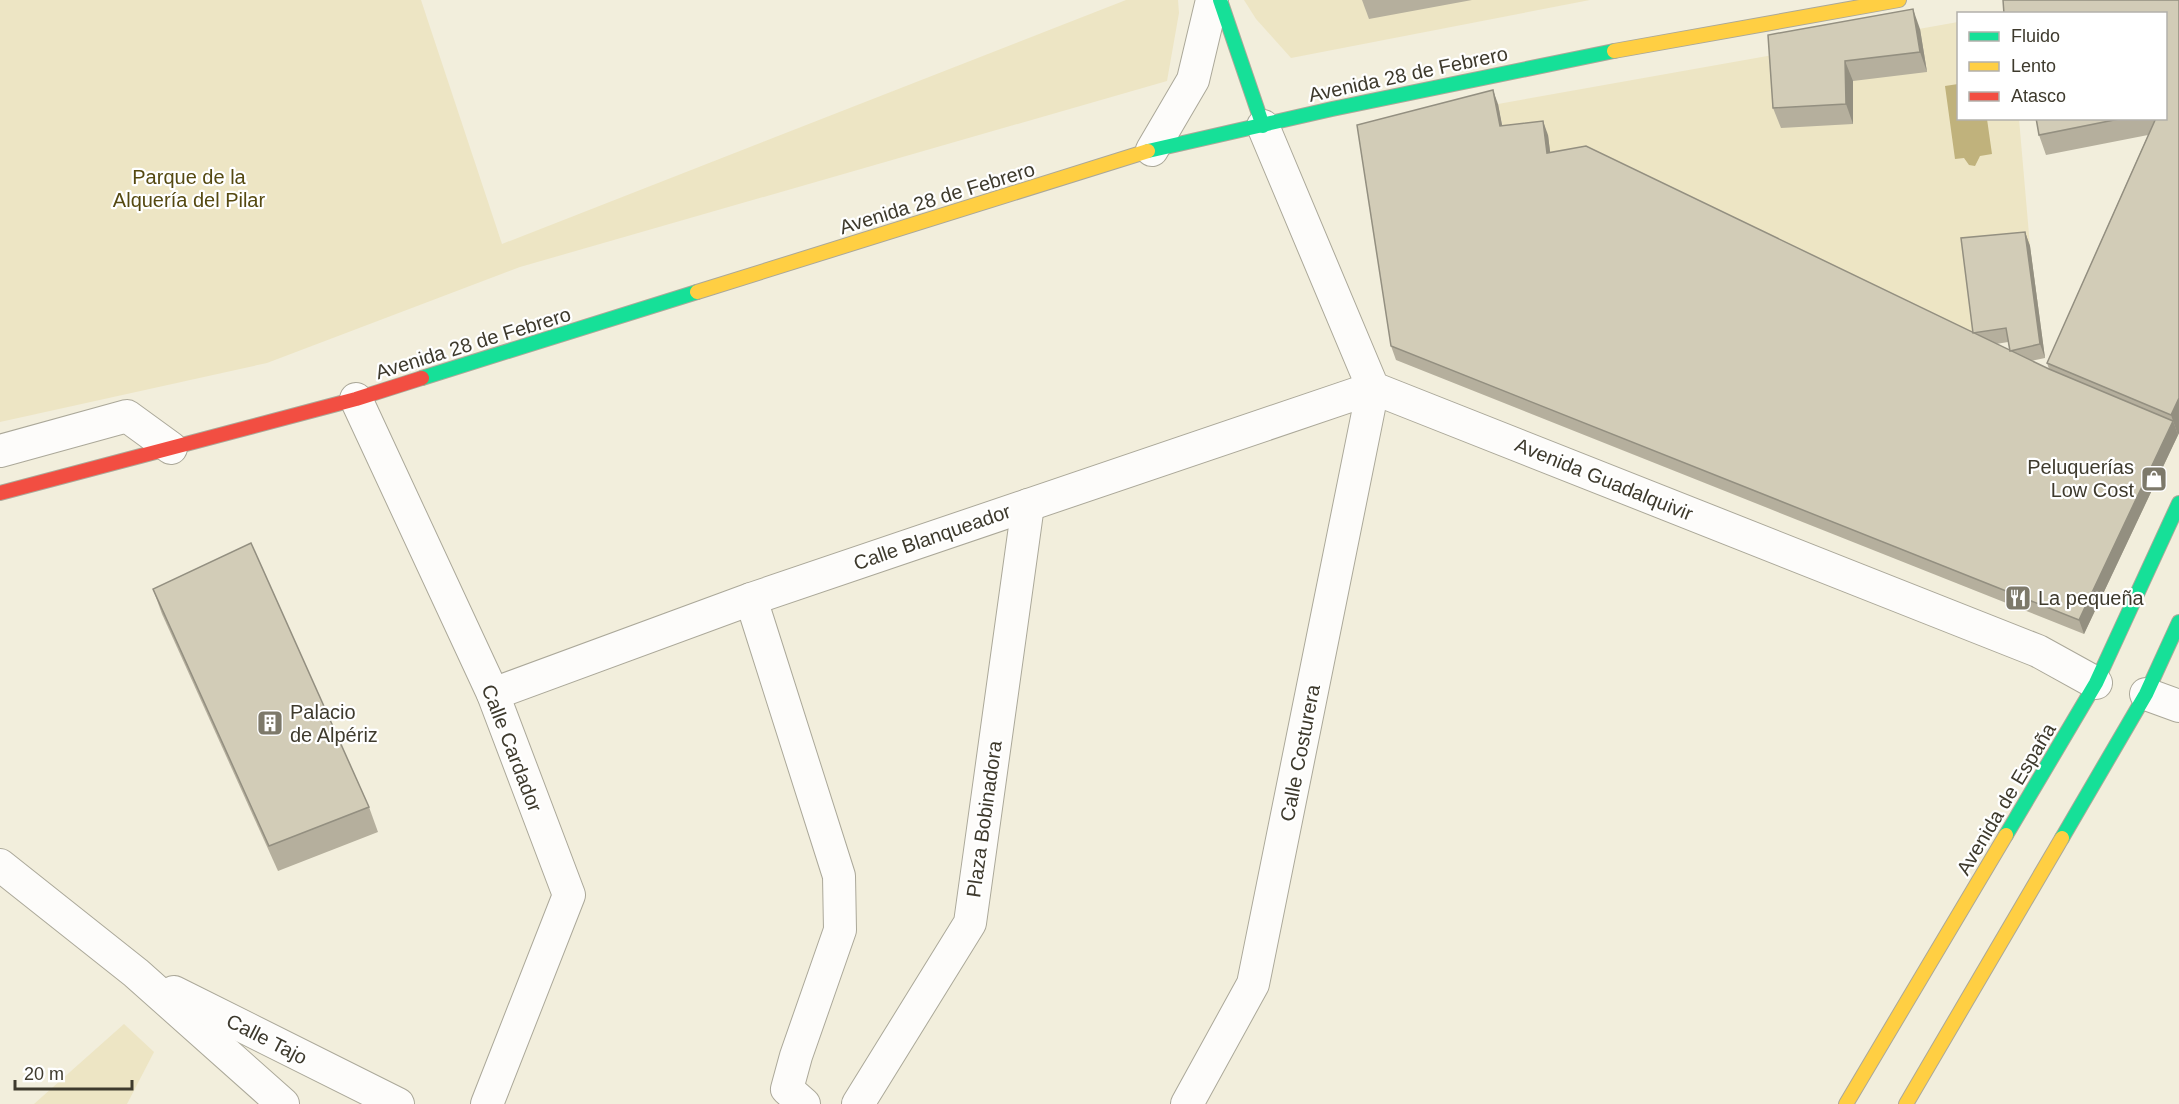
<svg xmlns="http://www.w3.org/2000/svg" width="2179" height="1104" font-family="Arial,sans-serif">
<rect width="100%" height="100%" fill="#f2eedc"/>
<g fill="#ede5c4">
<path d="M0,0H421L502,244L1126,0H1178L1179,13L1167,81L520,267L267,363L0,422Z"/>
<path d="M1244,0H1590L1291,58L1256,19Z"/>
<path d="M1958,22V118L2019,119L2030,246L1978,347L1552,167L1505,140L1498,104Z"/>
<path d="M124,1024L154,1052L127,1104H34Z"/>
</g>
<path fill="#c0b27c" d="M1958,84V118L1987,119L1992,154L1980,156L1975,166L1969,165L1964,158L1955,159L1945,86Z"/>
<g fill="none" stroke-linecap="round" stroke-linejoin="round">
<defs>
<g id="street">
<path d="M1263,126L1373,388L2038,651L2096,683"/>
<path d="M1152,150L1193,80L1212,0"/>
<path d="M356,399L493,694L569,895L487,1104"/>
<path d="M0,451L127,416L171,448"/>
<path d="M751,599L839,876L840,930L796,1056L787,1089L804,1104"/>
<path d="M493,694L751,599L1373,388"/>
<path d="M2146,694L2179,706"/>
<path d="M0,865L136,973L283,1104"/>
<path d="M174,992L398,1104"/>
<path d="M858,1104L970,923L1028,505"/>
<path d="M1187,1104L1253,984L1373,388"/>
</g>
<g id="fast">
<path d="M1220,0L1263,126"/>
<path d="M1148,151L1332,109L1614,51"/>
<path d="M422,378L697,292"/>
<path d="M2006,835L2096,683L2179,503"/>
<path d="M2062,838L2146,694L2179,622"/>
</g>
<g id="slow">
<path d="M1614,51L1899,0"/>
<path d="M697,292L1148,151"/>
<path d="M1846,1104L2006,835"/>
<path d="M1906,1104L2062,838"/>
</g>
<path id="jam" d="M0,493L356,399L422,378"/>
</defs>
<use href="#street" stroke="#aba899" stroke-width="34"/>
<use href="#fast" stroke="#aba899" stroke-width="16"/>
<use href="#slow" stroke="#aba899" stroke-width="16"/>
<use href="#jam" stroke="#aba899" stroke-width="16"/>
<use href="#street" stroke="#fdfcfa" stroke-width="32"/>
<use href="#fast" stroke="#16e098" stroke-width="14"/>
<use href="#slow" stroke="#ffcf43" stroke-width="14"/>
<use href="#jam" stroke="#f24e42" stroke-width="14"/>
</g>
<g fill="#b5af9d" fill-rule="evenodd">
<path d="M1362,0H1472L1369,19Z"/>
<path d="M2179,0V433L2084,634L1396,360L1391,346L1498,104L1502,126L1548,135L1550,152L1973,333L2025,232L2030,246L2045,358L2031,361L2049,369L2047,363L2148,135L2046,155L2039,135L2036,118H2166ZM2008,342L2010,350L1996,344Z"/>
<path d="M1920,29L1927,72L1853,81V124L1781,128L1773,108L1768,35Z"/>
<path d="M153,589L369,807L378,832L278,871L162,614Z"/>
</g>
<g fill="#938f80">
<path d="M1913,9L1920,29L1927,72L1920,52Z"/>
<path d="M1845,61L1853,81V124L1846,104Z"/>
<path d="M1493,90L1498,104L1505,140L1500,126Z"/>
<path d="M1543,121L1548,135L1552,167L1547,153Z"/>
<path d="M2025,232L2030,246L2045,358L2040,344Z"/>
<path d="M2179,398V433L2178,435L2171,415Z"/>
<path d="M2173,421L2178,435L2084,634L2079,620Z"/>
</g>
<g fill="#d2ccb7" stroke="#938f80" stroke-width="1.5">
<path d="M2003,0H2179V398L2171,415L2047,363L2156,118H2166V14H2004Z"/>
<path d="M1913,9L1920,52L1845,61L1846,104L1773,108L1768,35Z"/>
<path d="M1493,90L1500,126L1543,121L1547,153L1586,146L2049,369L2173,421L2079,620L1391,346L1357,125Z"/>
<path d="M2036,118H2124L2039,135Z"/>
<path d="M2025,232L2040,344L2010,351L2006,328L1973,333L1961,238Z"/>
<path d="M251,543L369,807L269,846L153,589Z"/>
</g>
<defs>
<symbol id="shop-square" viewBox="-11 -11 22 22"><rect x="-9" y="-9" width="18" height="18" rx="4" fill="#7d796a" stroke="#fff"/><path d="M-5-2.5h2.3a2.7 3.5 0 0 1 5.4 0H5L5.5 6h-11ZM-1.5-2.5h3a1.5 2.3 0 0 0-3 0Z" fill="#fff"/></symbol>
<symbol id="restaurant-square" viewBox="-11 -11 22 22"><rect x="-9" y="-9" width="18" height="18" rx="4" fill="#7d796a" stroke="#fff"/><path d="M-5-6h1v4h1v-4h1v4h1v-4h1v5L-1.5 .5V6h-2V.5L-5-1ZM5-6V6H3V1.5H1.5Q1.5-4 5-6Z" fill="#fff"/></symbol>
<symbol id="building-square" viewBox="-11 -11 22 22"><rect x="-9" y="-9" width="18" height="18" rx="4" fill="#7d796a" stroke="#fff"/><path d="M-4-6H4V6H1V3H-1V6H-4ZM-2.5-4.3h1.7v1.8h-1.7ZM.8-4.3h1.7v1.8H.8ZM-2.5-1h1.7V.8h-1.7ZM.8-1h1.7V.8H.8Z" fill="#fff"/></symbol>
</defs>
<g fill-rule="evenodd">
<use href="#shop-square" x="2139" y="464" width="30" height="30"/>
<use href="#restaurant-square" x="2003" y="583" width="30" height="30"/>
<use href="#building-square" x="255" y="708" width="30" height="30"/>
</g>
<g text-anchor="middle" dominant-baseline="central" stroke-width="4.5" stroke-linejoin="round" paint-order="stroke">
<g font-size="20" fill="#3e3a2d" stroke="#fff">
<text transform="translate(1408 74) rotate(-12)">Avenida 28 de Febrero</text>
<text transform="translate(937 198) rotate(-17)">Avenida 28 de Febrero</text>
<text transform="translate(473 343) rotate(-17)">Avenida 28 de Febrero</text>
<text transform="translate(1604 479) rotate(22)">Avenida Guadalquivir</text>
<text transform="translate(932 537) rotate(-19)">Calle Blanqueador</text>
<text transform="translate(512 748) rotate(69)">Calle Cardador</text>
<text transform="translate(1300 753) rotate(-79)">Calle Costurera</text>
<text transform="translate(2006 799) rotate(-59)">Avenida de España</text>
<text transform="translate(984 819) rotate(-82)">Plaza Bobinadora</text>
<text transform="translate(267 1039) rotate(27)">Calle Tajo</text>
</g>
<g font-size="20" fill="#554911" stroke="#fff">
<text x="189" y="177">Parque de la<tspan x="189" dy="23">Alquería del Pilar</tspan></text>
</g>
<g font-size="20" fill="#3e3a2d" stroke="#fff" text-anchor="start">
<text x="2134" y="467" text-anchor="end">Peluquerías<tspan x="2134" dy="23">Low Cost</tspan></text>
<text x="2038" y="598">La pequeña</text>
<text x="290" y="712">Palacio<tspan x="290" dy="23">de Alpériz</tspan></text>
</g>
</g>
<rect x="1957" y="12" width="210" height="108" fill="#ffffff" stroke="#b2b0ab" stroke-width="1.5"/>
<rect x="1969" y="32" width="30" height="9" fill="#16e098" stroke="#b2b0ab" stroke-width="1.5"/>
<text x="2011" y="42" font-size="18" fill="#3e3a2d">Fluido</text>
<rect x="1969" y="62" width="30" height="9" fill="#ffcf43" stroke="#b2b0ab" stroke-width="1.5"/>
<text x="2011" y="72" font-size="18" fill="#3e3a2d">Lento</text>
<rect x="1969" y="92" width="30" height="9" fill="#f24e42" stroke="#b2b0ab" stroke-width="1.5"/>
<text x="2011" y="102" font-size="18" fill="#3e3a2d">Atasco</text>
<path d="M15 1080v9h117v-9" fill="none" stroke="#3e3a2d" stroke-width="3"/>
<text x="24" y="1080" font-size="18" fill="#3e3a2d" stroke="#ffffff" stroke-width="4.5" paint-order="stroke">20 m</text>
</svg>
